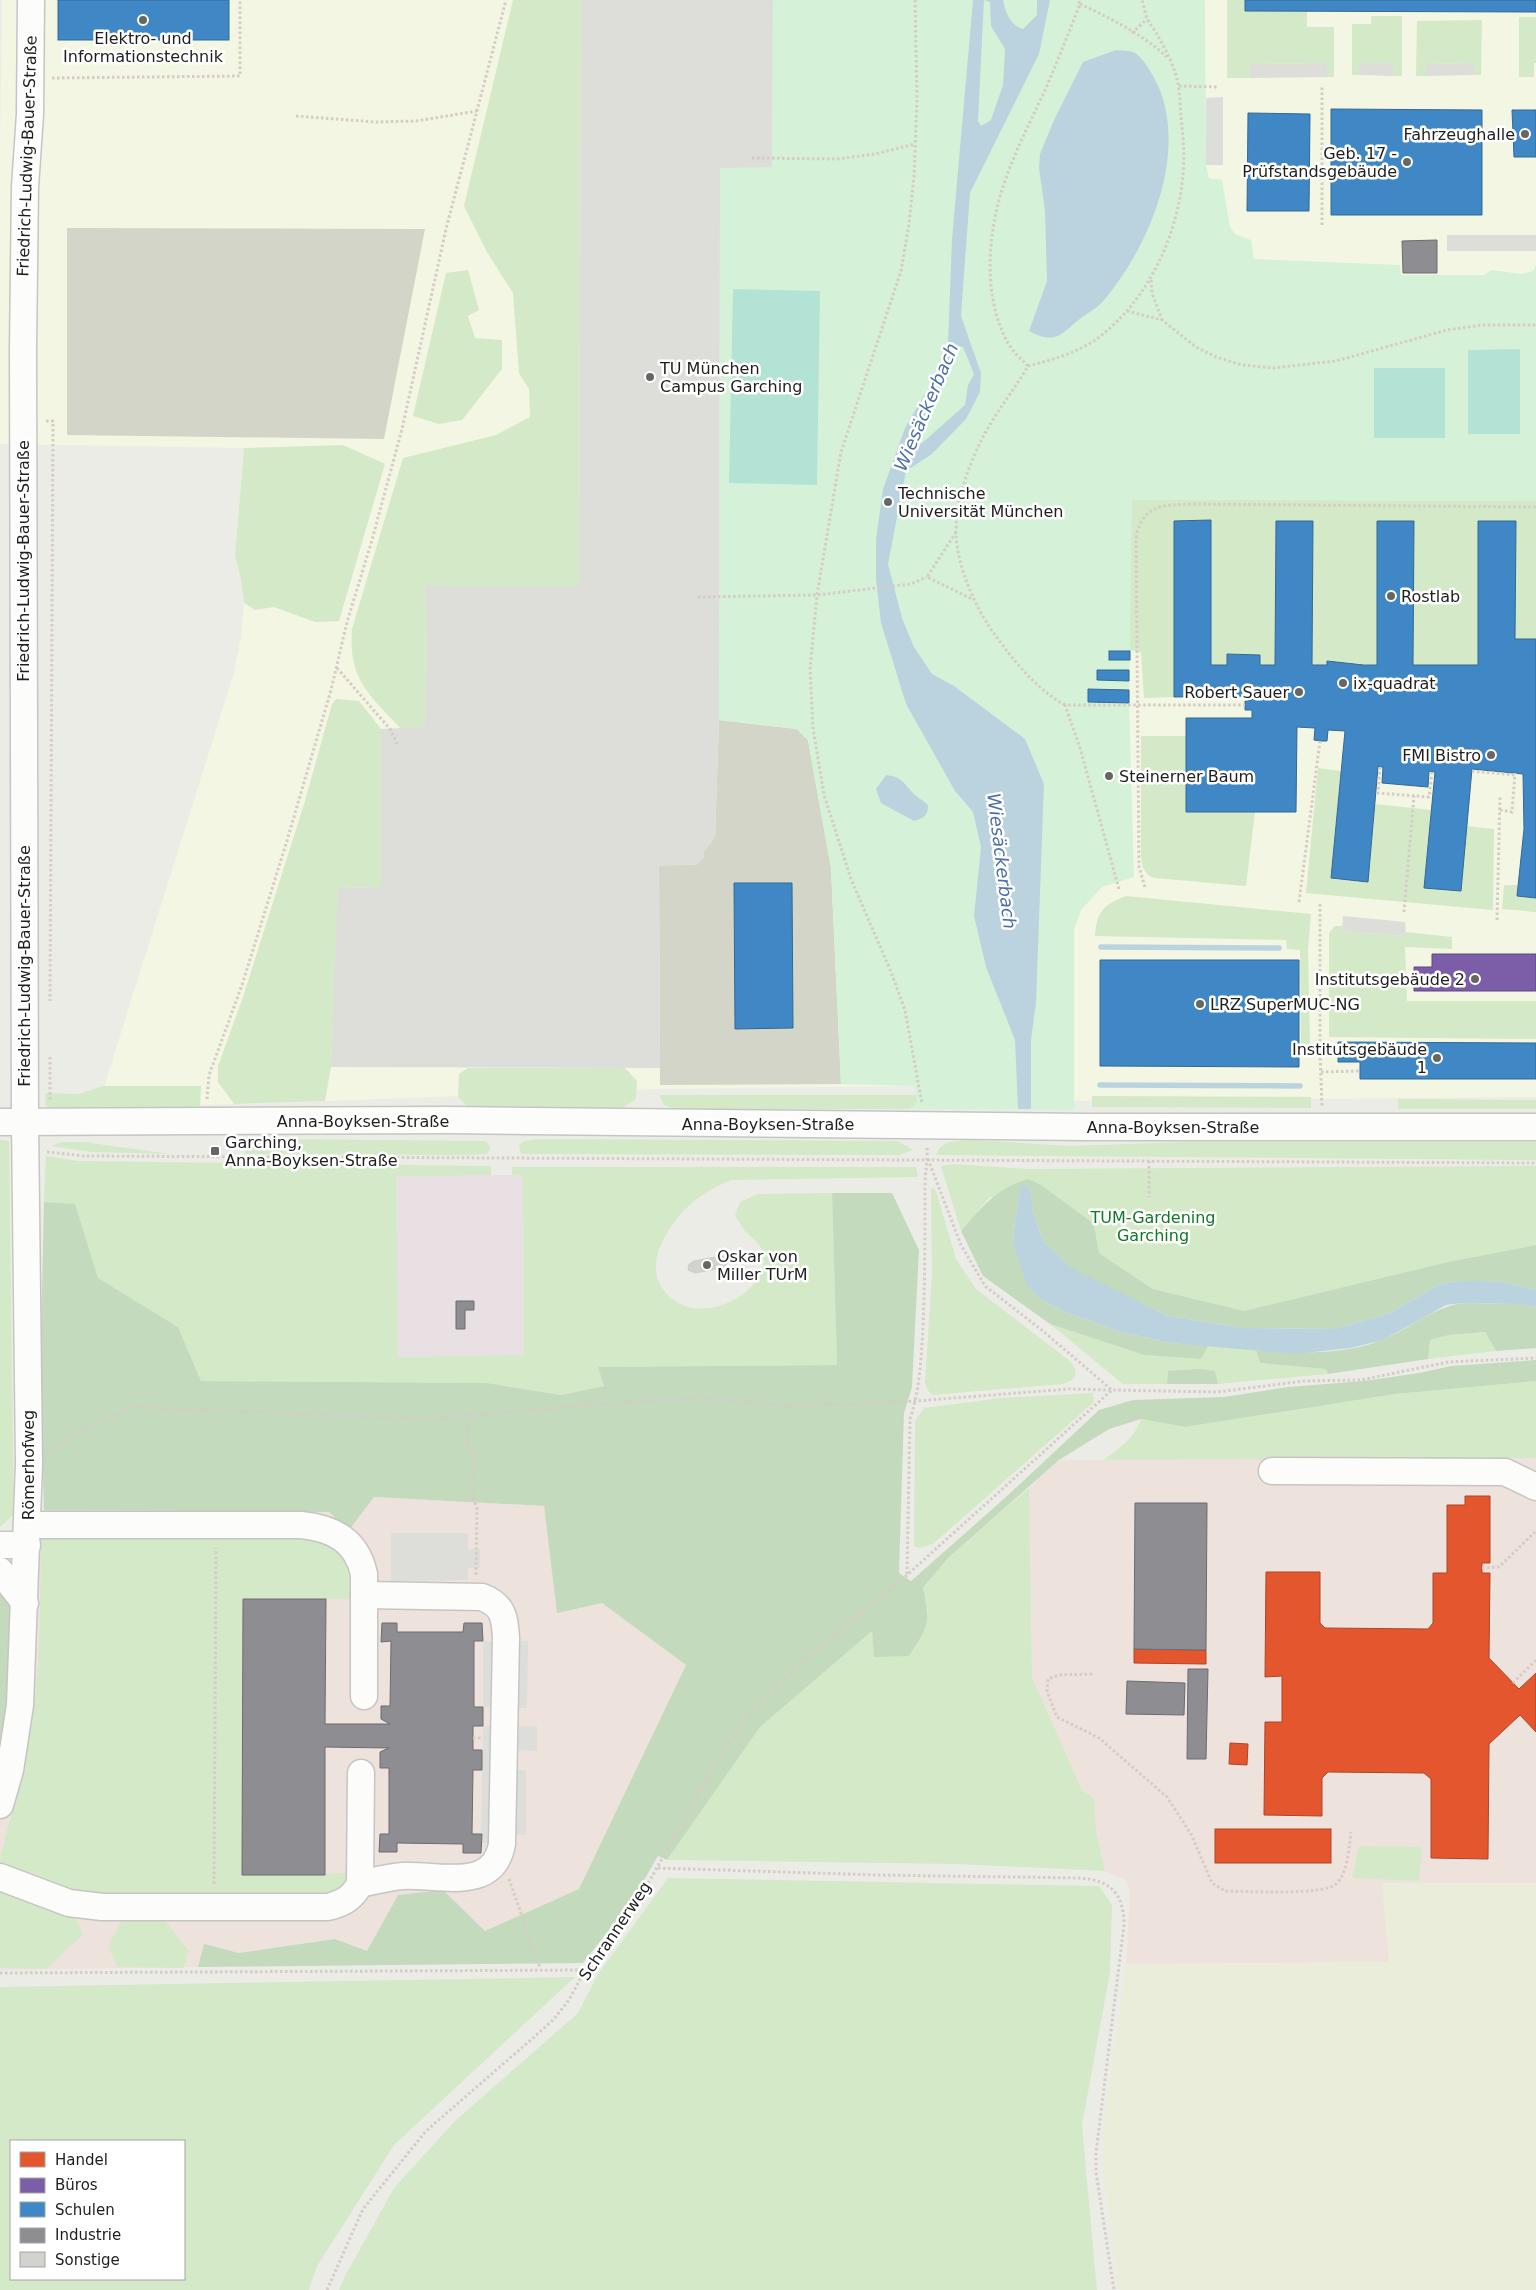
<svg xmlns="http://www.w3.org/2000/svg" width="1536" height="2290" font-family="'DejaVu Sans',sans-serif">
<rect width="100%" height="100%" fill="#ecece7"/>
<g fill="#eee2dd">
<path d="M1536,1458V1883H1382L1390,1962L1126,1964L1130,1891L1126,1880L1105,1871L1096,1831L1094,1798L1082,1790L1032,1677L1029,1488L1059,1460Z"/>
<path d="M374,1497L544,1506L557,1612L602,1603L686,1665L579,1889L485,1931L443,1890L398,1895L367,1952L335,1939L239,1953L204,1944L198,1967L0,1970V1744L10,1680L8,1596L27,1512L44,1510L329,1512Z"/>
</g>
<path fill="#e9e0e4" d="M396,1175H523L524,1356L397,1357Z"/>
<path fill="#f3f6e2" d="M2,0H1536V1097L1043,1101L915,1086L657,1089L97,1109L233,676L241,637L244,603L241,580L235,556L244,448L0,444V144Z"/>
<g fill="#d4d5c9">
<path d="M67,228L425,229L384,439L67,435Z"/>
<path d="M719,720L797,729L808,740L831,868L841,1084L660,1085L659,865H696L704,857V851L715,837Z"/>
</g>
<path fill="#e9edda" d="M1382,1883H1536V2290H1120L1106,2192L1103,2154L1105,2119L1126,1964L1389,1962Z"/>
<g fill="#d4e9c7" fill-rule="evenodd">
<path d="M513,0H581L579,586H426L425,727L401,729C369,694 348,680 352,629L403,458L496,435L530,417L529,389L519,373L513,293L487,252L464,206Z"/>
<path d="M1227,0H1245V11H1307V27H1334V77H1327L1326,63L1251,64L1250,78H1227Z"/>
<path d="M1371,16H1402V76H1393V63L1359,64V75H1352V24H1371Z"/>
<path d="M1519,17H1536V63H1534V77H1519Z"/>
<path d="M1482,20L1481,75H1474L1473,63L1428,64L1427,76H1416L1417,21Z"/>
<path d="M468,270L479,310L468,316L475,338L502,340V369L462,420L439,424L413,416L446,273Z"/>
<path d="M1536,358V639H1515L1516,522L1478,665H1413L1414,521L1377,522V665L1327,661V665H1312L1313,521H1276L1275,665H1260V655L1227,654V665H1211V520L1175,521L1174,697L1144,698L1141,652L1130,650L1122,515L1139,487Z"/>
<path d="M343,445L385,464L339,621L315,622L274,607L255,610L244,603L241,580L235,556L244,448Z"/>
<path d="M336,699L359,701L381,729V887L339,888L331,1067L325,1101L234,1104L218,1082V1066L243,997L305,801L332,704Z"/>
<path d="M1141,736H1186V812H1255L1246,886L1154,878C1143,874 1142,866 1141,855Z"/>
<path d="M1318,768L1341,771L1331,879L1368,882L1375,804L1432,810L1424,887L1467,826L1494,829L1493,910L1306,893Z"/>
<path d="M1504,885H1519L1517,896L1536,898V912L1502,909Z"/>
<path d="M1126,896L1311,914L1308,950L1310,1045L1301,1044L1300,950L1287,949L1286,940L1095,936C1097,911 1103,905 1126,896Z"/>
<path d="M1335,926H1342L1343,931L1405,936L1406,932L1452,937V949L1405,947L1407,1001H1536V1039L1329,1037V933Z"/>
<path d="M468,1068H625L637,1081L636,1099L622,1108L467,1106L458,1097L459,1074Z"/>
<path d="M103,1086H201L200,1108L46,1107L45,1093L79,1094Z"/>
<path d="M659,1095H917V1103L910,1109H675L664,1105Z"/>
<path d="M1092,1096L1311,1097V1108L1092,1107Z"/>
<path d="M1398,1099L1536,1100V1109H1398Z"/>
<path d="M283,1139L485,1141L491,1147L487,1154L462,1155L245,1154L244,1147Z"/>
<path d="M536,1139L898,1141L913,1150L899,1155L521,1154L519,1145L524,1141Z"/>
<path d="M0,1140L9,1141L14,1514L0,1527Z"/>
<path d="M973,1140L1069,1146L1185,1142H1536V1160L936,1155C941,1139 959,1141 973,1140Z"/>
<path d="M62,1142H84L170,1154L91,1152L51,1146Z"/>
<path d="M46,1156L78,1161L491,1166V1175L396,1176L398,1357L524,1355L523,1175H512V1167H916L918,1177L732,1180C704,1190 680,1209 666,1235C656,1252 651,1271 662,1288C695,1337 780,1288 761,1248C758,1242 750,1236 745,1231C741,1226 738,1220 735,1215L740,1202L758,1194L832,1193L837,1365L598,1367L604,1386L561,1395L487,1383L201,1381L178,1327L98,1278L75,1205L44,1202Z"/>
<path d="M953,1164L1027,1169L1536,1166V1245L1448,1262L1244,1311L1153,1289L1099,1253L1094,1224L990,1197L961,1231L941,1166Z"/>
<path d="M932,1188L936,1191L956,1259L976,1289L1070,1361L1076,1370L1074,1379L1063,1384L932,1395L927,1389L925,1382L932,1274L931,1189Z"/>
<path d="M1050,1324L1144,1355L1200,1359L1208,1346L1256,1350L1260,1363L1327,1369L1328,1374L1218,1384L1215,1371H1168L1167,1384H1123Z"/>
<path d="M1485,1332L1496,1351L1428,1359L1430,1340L1449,1335Z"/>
<path d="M1536,1381V1458L1104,1460C1119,1448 1135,1438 1141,1419L1185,1427L1395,1394Z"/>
<path d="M1093,1393L1094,1402L933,1544L920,1548L914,1546L915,1421L924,1408L1001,1398Z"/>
<path d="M1029,1488L1032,1677L1082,1790L1094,1798L1096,1831L1105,1871L957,1864L667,1860L760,1727L872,1631L875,1657L928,1611L923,1589L948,1557Z"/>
<path d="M41,1538H309L326,1542L349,1560L354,1599H243L242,1875L351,1873L341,1894L95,1900L3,1871L0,1863L1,1855C13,1806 29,1756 34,1706C41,1650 40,1594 41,1538Z"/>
<path d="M1359,1846L1422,1847L1419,1881L1352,1878Z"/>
<path d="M668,1878L1099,1886L1112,1905L1110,1972L1082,2125L1097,2290H339L345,2276L394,2188L455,2121L578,2013L598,1974Z"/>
<path d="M0,1891L73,1912L83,1934L46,1969L0,1968Z"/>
<path d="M124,1916H161L189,1951L183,1968L118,1967L108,1947Z"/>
<path d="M575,1977L394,2145L317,2266L309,2290H0V1987ZM11,2141H184V2279H11Z"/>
</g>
<g fill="#c4dabd">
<path d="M1028,1179L1041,1185L1094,1224L1099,1253L1153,1289L1244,1311L1448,1262L1536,1245V1290L1504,1282L1458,1281L1438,1285L1390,1313L1335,1329L1243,1328L1168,1316L1073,1270L1043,1241L1033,1211L1030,1188L1021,1186L1015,1220L1013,1242L1042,1300L1065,1312L1121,1332L1170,1343L1208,1346L1201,1359L1144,1355L1050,1324L983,1276L961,1231C981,1208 998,1187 1028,1179Z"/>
<path d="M832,1193H892L919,1250L912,1387L904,1413L899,1573L911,1581L1006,1497L1099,1410L1133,1400L1224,1397L1288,1387L1364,1381L1419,1373L1451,1366L1536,1360V1381L1395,1394L1185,1427L1141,1419L1109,1429L1059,1460L948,1558L923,1588C931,1624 928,1626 909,1656L874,1657L872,1631L760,1727L667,1860L658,1856L632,1901L583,1963L198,1967L204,1944L239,1953L335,1939L367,1951L398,1895L443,1890L485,1931L579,1889L686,1665L602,1603L557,1613L544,1506L374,1497L349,1530L329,1512L44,1510L40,1376L44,1202L75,1204L98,1278L178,1327L201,1381L487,1383L561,1395L604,1386L598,1367L837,1365Z"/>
<path d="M1463,1303L1516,1304L1536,1307V1348L1496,1351L1485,1332L1449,1335L1430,1340L1428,1359L1328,1374L1326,1369L1260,1363L1256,1350C1295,1354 1348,1355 1384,1339C1412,1327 1433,1307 1463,1303Z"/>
<path d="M1200,1369L1215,1371L1218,1384H1167L1168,1371Z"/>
<path d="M0,1574L13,1620L10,1680L0,1744Z"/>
</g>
<path fill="#d5f2d9" d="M773,0H1205L1206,165L1209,178L1222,180L1230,227L1235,234L1251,240L1254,259L1400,265L1401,275H1484L1491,270L1522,274L1533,271L1536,265V501L1132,500L1129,703L1134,877L1102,887L1081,910L1074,930V1110L910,1109L917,1103L915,1086L841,1084L831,868L808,740L797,729L719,720L720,167H772Z"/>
<g fill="#b3e3d4">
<path d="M733,289L820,291L817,485L729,483Z"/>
<path d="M1520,349V434H1468V350Z"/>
<rect x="1374" y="368" width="71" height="70"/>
</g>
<g fill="#ddddda">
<path d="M581,0H773L772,167L720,168L719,720L715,837L704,851V857L696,865L659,866L660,1068L331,1067L338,888L381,887V729L425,727L426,586H579Z"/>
<path d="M1327,63V77L1250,78V64Z"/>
<path d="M1359,63H1393V76L1359,75Z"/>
<path d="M1474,63V75L1427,76V64Z"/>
<path d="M1223,97V165H1206V98Z"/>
<rect x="1447" y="235" width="89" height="16"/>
<path d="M1343,916L1405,922L1406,936L1342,931Z"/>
<path d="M391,1533H468V1549H480V1568H468V1580L391,1581Z"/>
<path d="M483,1641H528L527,1708H512V1726H537V1751L512,1750V1770H526V1835H511V1843H481L483,1726H497V1707H483Z"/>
</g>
<g fill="#bbd3df" fill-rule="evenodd">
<path d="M973,0H1003C1006,13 1010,25 1023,29L1037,15V0H1050L1039,54L970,193L961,316L981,373L980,392L966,419L932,454L906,471L888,564L902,618L914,647L932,674L954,686L1025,739L1044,784L1036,1003L1031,1040V1109H1018L1015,1040L986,967L974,916L981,847L973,812L955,791L906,704L881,623L876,579V539L883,489L905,428L939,370L948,343L952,239ZM984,0L990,2L991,26L1005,49L1003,85L991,120L981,126L978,121ZM959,346L963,347L974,374L968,385L965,405L921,444L913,439L947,377Z"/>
<path d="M1116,50C1121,51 1130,50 1135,53C1145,59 1155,79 1160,90C1186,158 1149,246 1105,299C1099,307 1089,312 1081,318C1060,335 1056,345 1029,331L1047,281L1045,211L1039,168L1040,154L1054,120L1083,62Z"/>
<path d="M886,775C904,777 904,785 915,795C920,799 924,801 928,805C928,816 924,818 914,821L881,803L876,789Z"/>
<path d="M1021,1185L1030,1188L1033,1211L1043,1241L1073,1269L1168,1316L1243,1328L1335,1329L1390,1313L1438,1285L1458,1281H1476L1504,1282L1536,1290V1307L1516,1304L1463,1303L1446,1305L1383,1340L1351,1348L1295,1354L1170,1343L1121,1332L1065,1312L1042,1300L1027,1286L1013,1242L1015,1220Z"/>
</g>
<g fill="#e4572e" stroke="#a94629">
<path d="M1465,1496H1490V1563H1482V1573H1490L1489,1658L1519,1689L1536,1673V1732L1520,1715L1489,1744L1488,1859L1431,1858V1779L1424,1773L1328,1772L1322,1778V1816L1264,1815L1265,1722H1282V1676L1265,1677L1266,1572H1320V1623L1325,1628L1428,1629L1433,1623V1573H1447V1505H1465Z"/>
<path d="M1134,1649L1206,1650V1664L1134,1663Z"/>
<path d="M1230,1743L1248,1744L1247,1765L1229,1764Z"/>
<rect x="1215" y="1829" width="116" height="34"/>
</g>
<path fill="#7b5ea7" stroke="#5f4b7e" d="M1432,954H1536V991H1414V967H1432Z"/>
<g fill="#3f88c5" stroke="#356893">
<rect x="58" y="0" width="171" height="40"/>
<path d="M1245,0H1536V12L1245,11Z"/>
<path d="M1331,109L1482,110V215H1331Z"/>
<path d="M1512,110H1536V157H1514Z"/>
<path d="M1248,113L1310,114L1309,211H1247Z"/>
<path d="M1211,520V665H1227V654L1260,655V665H1275L1276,521H1313L1312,665H1327V661L1364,665H1377V521H1414L1413,665H1478V521H1516L1515,639H1536V898L1517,896L1524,829L1523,774L1472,769L1461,891L1424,888L1435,772H1432L1429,771L1428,787L1382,783L1383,767H1378L1368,882L1331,878L1345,731L1328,730L1327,741H1320L1314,740L1315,728L1297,727L1296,812H1186V718H1252V710H1245V701L1252,700L1253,696L1174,697V521Z"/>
<rect x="1109" y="651" width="21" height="9"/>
<path d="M1097,670H1129V681L1097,680Z"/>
<path d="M1088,689L1129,690V703L1088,702Z"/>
<path d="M734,883H792L793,1028L735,1029Z"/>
<path d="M1100,960H1299V1067L1100,1066Z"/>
<path d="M1338,1042L1536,1043V1079H1360V1062H1338Z"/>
<rect x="1299" y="1047" width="39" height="6"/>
</g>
<g fill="#8d8d92" stroke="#6c6c6f">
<path d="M1437,240V273H1403L1402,241Z"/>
<path d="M456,1301H474V1310H465V1329H456Z"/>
<path d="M1135,1503H1207L1206,1650L1134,1649Z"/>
<path d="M243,1599H326L325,1724H390L381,1719V1706H390L391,1641L381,1642L382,1623H397V1632H463L464,1623H482L483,1641H474V1707H483V1726H473V1750H482V1770H473L472,1834H482L481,1853H463V1844L397,1843V1852H379L380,1834H389V1768H380V1752L389,1748L325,1747V1875H242Z"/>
<path d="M1188,1669H1208L1206,1759H1187Z"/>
<path d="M1127,1681L1185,1683L1184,1715L1126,1714Z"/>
</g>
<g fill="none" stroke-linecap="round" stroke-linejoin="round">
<g stroke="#bbd3df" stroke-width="5.5">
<path d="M1101,947L1279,948"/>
<path d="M1100,1085L1300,1086"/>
</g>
</g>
<path fill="#d3d2ce" stroke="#cfcdc8" d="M721,1256L726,1257L729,1262L722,1268L695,1273L688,1270L689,1264L694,1261Z"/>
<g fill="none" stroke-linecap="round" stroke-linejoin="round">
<defs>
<g id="minor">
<path d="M0,1122L449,1120L1085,1127H1536"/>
<path d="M1272,1471L1505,1472L1536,1487"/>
<path d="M27,1525H301C333,1528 357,1541 364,1574V1696"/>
<path d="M0,1545H27"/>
<path d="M0,1571L25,1603"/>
<path d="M0,1805L10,1770L20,1705L29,1464L25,1122L23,349L25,187L30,114L31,0"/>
<path d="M0,1877L69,1903L102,1907H328C344,1903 352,1898 360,1884L361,1773"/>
<path d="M360,1884C374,1881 389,1877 403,1876C439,1874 493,1893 502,1844L506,1638C505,1617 503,1605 482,1597L364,1595"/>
</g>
</defs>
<use href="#minor" stroke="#c5c5c3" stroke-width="29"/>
<g stroke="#d6cbc7" stroke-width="3" stroke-dasharray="2.5 2.5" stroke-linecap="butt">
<path d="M915,0L917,99L914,176L909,224L901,271L841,452L817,595L810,669L813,728L824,795L851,879L891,972L905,1010L922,1104"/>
<path d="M1080,4C1110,18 1142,34 1167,57"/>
<path d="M1132,33L1147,19"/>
<path d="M52,78L240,76V0"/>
<path d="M1179,86L1218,87"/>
<path d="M296,116L375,122L416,121L477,111"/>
<path d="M752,158L837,159L875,154L915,144"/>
<path d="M1322,225V87"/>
<path d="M1151,280L1152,293L1162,320"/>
<path d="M1127,311L1162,320L1196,347L1216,357L1242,365L1273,368L1336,361L1447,330L1482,325H1536"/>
<path d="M1028,366C1021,359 1013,352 1008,343C979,291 989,217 1011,165C1021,139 1034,114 1046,88C1058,60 1069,32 1080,4L1078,0"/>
<path d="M46,421H53L50,1001"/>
<path d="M956,532L927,577L972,599"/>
<path d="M698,597L817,595L911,584L927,577"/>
<path d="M337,668L390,729L398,746"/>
<path d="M1065,705C1038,690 1017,665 998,639C977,612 956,566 956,531C956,500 969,464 983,437C996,412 1014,390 1028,366C1052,360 1077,353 1098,338C1148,300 1178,236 1183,174C1185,155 1183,136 1181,117C1180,105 1180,92 1177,79C1174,66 1166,50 1159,38C1156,31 1150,25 1147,18C1145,13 1144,6 1142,0"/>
<path d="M1380,767L1378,793L1429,797L1432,772"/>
<path d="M1472,771L1515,775"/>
<path d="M1500,810L1512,812L1515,773"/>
<path d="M1145,887L1139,867L1136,538C1142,504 1163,505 1192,504L1536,507"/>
<path d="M1119,889L1080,748L1065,705H1245"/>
<path d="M1299,902L1320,741"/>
<path d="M1320,904V1047"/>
<path d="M1404,912L1414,796"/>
<path d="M1497,920L1500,796"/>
<path d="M1320,1053L1322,1106"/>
<path d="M50,1057V1101"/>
<path d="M1321,1072L1360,1071"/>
<path d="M207,1099L209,1075L242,985L286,844L331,690L347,622L372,540L402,429L446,229L506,0"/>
<path d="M47,1152L85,1156L1536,1163"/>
<path d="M928,1159L961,1245L985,1286L1043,1331L1112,1390"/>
<path d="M1149,1161V1197"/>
<path d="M472,1415C470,1425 466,1437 469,1447C470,1450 474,1453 474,1457C478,1476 466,1487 477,1507L476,1576"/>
<path d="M51,1450L89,1427L132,1407L426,1419L627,1402L704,1398L792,1406L916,1401L1068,1389L1111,1390"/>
<path d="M1482,1568L1499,1567L1536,1531"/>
<path d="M907,1574L910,1419C920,1389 921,1359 923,1328C925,1280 925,1233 925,1185C925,1172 928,1160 927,1147"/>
<path d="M1092,1674L1059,1675L1048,1679L1047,1691L1057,1717L1099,1738L1167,1797L1191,1834L1212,1883L1225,1891C1246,1891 1323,1896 1336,1884C1348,1873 1349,1847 1351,1832"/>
<path d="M1513,1683L1536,1660"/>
<path d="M473,1738H483"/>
<path d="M658,1868L876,1875L1079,1878C1110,1880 1124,1893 1124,1925L1096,2153V2172L1114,2290"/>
<path d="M509,1879L540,1968"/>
<path d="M214,1884L216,1548"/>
<path d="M0,1973L585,1970"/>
<path d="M327,2290L363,2209L426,2131L533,2038L553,2020L569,2000L585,1970L611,1940L636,1905L714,1766L750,1713L772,1690L810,1656L907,1575L1112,1390L1217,1392L1304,1381L1361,1380L1448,1362L1536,1358"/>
</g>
<use href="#minor" stroke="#fcfcfb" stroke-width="26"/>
</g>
<g fill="#666664" stroke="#fff" stroke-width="2">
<circle cx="143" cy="20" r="5"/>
<circle cx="1525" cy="134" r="5"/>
<circle cx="1407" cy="162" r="5"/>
<circle cx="650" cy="377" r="5"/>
<circle cx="888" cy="502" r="5"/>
<circle cx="1391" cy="596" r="5"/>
<circle cx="1343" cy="683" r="5"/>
<circle cx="1299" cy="692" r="5"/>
<circle cx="1491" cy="755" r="5"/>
<circle cx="1109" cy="776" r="5"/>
<circle cx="1475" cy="979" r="5"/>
<circle cx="1200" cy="1004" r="5"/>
<circle cx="1437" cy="1058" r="5"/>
<rect x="210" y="1146" width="10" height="10" rx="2.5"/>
<circle cx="707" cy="1265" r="5"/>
</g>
<g text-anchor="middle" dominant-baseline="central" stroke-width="5" stroke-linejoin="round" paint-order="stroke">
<g font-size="16" fill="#1e1e1e" stroke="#fff" text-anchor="start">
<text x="143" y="38" text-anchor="middle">Elektro- und<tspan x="143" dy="18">Informationstechnik</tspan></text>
<text x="1515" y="134" text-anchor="end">Fahrzeughalle</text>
<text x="1397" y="153" text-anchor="end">Geb. 17 -<tspan x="1397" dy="18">Prüfstandsgebäude</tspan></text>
<text x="660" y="368">TU München<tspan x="660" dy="18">Campus Garching</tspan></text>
<text x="898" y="493">Technische<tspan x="898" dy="18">Universität München</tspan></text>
<text x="1401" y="596">Rostlab</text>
<text x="1353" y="683">ix-quadrat</text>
<text x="1289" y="692" text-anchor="end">Robert Sauer</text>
<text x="1481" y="755" text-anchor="end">FMI Bistro</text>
<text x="1119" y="776">Steinerner Baum</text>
<text x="1465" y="979" text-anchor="end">Institutsgebäude 2</text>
<text x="1210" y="1004">LRZ SuperMUC-NG</text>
<text x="1427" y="1049" text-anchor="end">Institutsgebäude<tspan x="1427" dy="18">1</tspan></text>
<text x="225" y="1142">Garching,<tspan x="225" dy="18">Anna-Boyksen-Straße</tspan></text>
<text x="717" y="1256">Oskar von<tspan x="717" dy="18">Miller TUrM</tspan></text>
</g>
<g font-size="16" fill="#1e1e1e" stroke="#fff">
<text transform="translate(27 156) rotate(-88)">Friedrich-Ludwig-Bauer-Straße</text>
<text transform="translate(23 561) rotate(-90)">Friedrich-Ludwig-Bauer-Straße</text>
<text transform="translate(24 966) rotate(-90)">Friedrich-Ludwig-Bauer-Straße</text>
<text x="363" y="1121">Anna-Boyksen-Straße</text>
<text x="768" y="1124">Anna-Boyksen-Straße</text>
<text x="1173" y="1127">Anna-Boyksen-Straße</text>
<text transform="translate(28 1465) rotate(-90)">Römerhofweg</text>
<text transform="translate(615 1931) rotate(-56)">Schrannerweg</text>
</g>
<g font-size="16" fill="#107827" stroke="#fff">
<text x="1153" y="1217">TUM-Gardening<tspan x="1153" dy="18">Garching</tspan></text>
</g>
<g font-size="18" font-style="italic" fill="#4e70aa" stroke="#fff">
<text transform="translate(926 407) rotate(-67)">Wiesäckerbach</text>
<text transform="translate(1002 861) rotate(83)">Wiesäckerbach</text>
</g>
</g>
<rect x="10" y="2140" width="175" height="140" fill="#ffffff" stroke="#a5a5a5"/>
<rect x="20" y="2152" width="25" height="15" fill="#e4572e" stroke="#a5a5a5"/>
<text x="55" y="2165" font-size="15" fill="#1e1e1e">Handel</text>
<rect x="20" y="2178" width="25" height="15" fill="#7b5ea7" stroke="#a5a5a5"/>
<text x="55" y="2190" font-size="15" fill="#1e1e1e">Büros</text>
<rect x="20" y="2202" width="25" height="15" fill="#3f88c5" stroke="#a5a5a5"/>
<text x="55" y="2215" font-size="15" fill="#1e1e1e">Schulen</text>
<rect x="20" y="2228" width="25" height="15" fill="#8d8d92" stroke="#a5a5a5"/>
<text x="55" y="2240" font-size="15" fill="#1e1e1e">Industrie</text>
<rect x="20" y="2252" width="25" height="15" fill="#d3d2ce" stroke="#a5a5a5"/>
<text x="55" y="2265" font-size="15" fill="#1e1e1e">Sonstige</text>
</svg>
